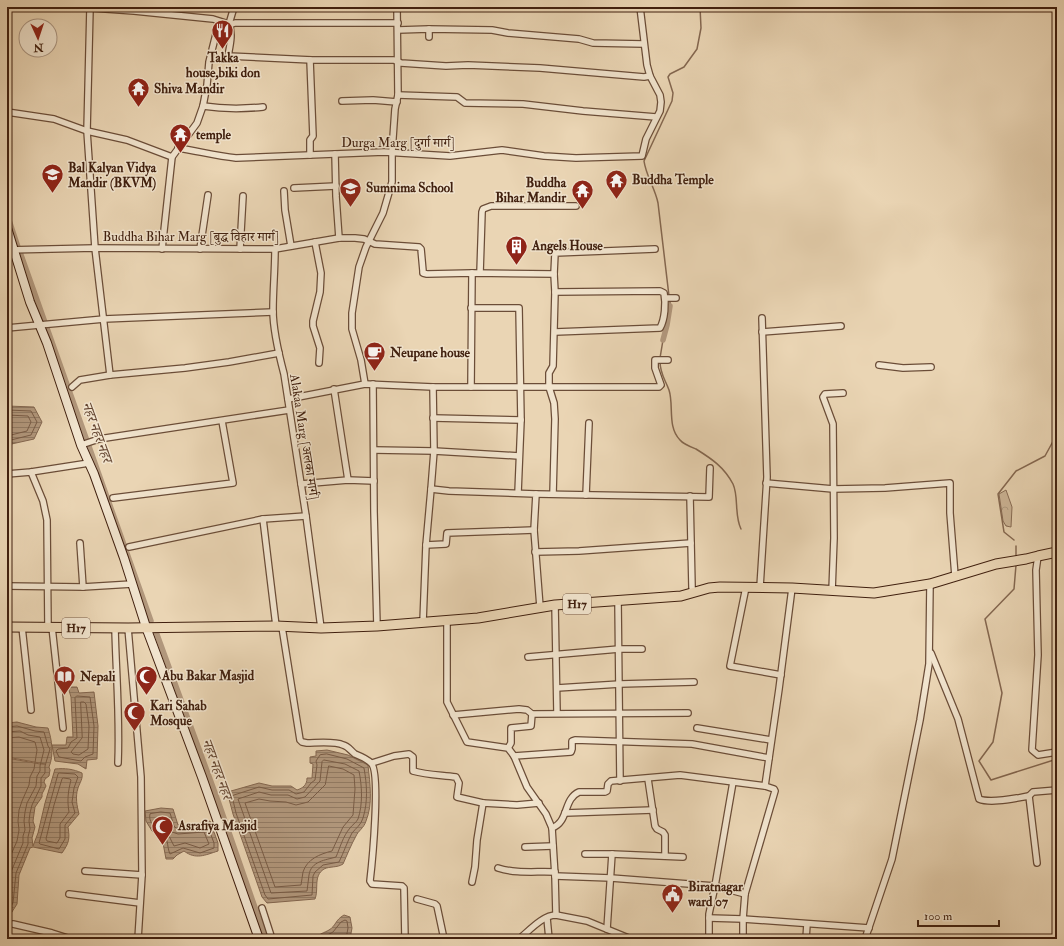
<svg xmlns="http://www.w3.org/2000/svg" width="1064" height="946" font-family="'IM FELL Double Pica','Noto Serif Devanagari',serif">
<defs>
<pattern id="forest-crowns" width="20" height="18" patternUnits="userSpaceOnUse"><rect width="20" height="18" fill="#cdb698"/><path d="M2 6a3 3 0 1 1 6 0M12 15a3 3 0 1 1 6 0" fill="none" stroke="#b19c82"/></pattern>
<pattern id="water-rules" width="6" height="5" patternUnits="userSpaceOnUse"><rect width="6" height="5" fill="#b1977c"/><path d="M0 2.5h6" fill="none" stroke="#927b64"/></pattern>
</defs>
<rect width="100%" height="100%" fill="#ead5b4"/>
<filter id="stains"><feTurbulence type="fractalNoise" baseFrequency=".005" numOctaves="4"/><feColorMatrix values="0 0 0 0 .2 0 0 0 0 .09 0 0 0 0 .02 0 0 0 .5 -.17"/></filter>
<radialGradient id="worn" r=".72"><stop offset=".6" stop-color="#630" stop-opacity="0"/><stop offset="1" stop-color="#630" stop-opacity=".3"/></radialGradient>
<path fill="url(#forest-crowns)" stroke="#876b54" d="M1006,490L1012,507L1011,527L1006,526L1003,521L999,494Z"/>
<g fill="url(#water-rules)" stroke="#846750">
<path d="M7,406L34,407L42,422L34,439L7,445Z"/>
<path d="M68,687H77L79,693L94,692L98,726L97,759L87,760L86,769L78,764L55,761L52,745H66L67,737H73L71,697Z"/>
<path d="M17,722L36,727L48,728C52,740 54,755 49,767L50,770L49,776L45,779L44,782L46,786L42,794V797L35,807L33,821L35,827L32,838L33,846L38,833L45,803L55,769C65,768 73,769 82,773C83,779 80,782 78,788C75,797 77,806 79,814L68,827C70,839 69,843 62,853L33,847L30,848L19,875L17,904L10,915L11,925L7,939V758L40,764H45L7,757V723Z"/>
<path d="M327,750L348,755L368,765C370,784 373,804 366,821C364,828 358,831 356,836C351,845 347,855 343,864C337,868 330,866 324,869C313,876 319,889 315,899L267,903L262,897L233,814L228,795L231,791L259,783L272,786H291L297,790C303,788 307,785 307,778H312L313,764L310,763V757L316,756V751Z"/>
<path d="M161,808L173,809L178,825H193L210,821L218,843V851C205,855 196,860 184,851L177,855L173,859H166L163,843L159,835L152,831L146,821L145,811Z"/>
<path d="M344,915L350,917L352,928L350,939H315C320,933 324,933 329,930C336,926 335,920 344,915Z"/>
</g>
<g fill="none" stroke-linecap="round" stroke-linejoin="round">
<g stroke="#795c46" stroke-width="1">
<path d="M7,410L31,411L37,422L31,435L7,441"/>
<path d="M7,415L28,416L31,422L27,431L7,436"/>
<path d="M77,696L90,697L94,726L93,754L85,757L81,761L59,757L56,751L58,749L68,748L71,742L77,738L75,698Z"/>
<path d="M81,702H84L86,704L89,726L88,749L79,755L73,754L71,752L82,738Z"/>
<path d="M7,727L17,726L35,731L44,732L48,746L50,749L45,766V773L41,778V786L32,805L30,813L29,821L30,829L28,837V844L16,873L13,903L7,912"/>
<path d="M7,732L20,731L28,735L40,737L44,750L40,766V771L37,776L36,786L27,803L25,812L24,821L25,830L23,836V843L11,872L7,903"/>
<path d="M7,738L19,737L35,742L37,750L34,769L30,777L29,785L22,801L19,810L18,821L19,830L17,841L7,864"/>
<path d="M327,754L347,759L364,768C367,785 368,802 363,818C361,825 356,828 352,833C347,842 344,852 339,862L323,865L315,872L313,876L312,895L268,899L265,895L236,813L232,796L234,795L259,787L272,790H289L296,794L304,792L311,783L315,780L317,765L316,761L320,755Z"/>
<path d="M324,760L345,764L359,771C362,786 363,804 358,819C356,823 352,825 350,828C343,836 340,848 336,857C326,860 311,861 309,875C308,880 308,886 307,891L271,893L238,799L259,792L271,795H288L297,799L305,797L320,781L322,762Z"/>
<path d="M329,766L343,769L354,775L355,789L353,815L343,827L332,851C320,854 307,859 303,872C302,876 302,881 301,885L275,887L245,803L259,799L270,801L286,802L296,805L308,802L325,785Z"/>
<path d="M60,773L75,774L78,777L74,788L72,802L75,813L65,825V839L59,849L40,844L39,843L58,774Z"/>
<path d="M64,778L70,779L71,780C68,791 67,801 69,812L60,824V838L57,843L47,841L46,839L54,805L62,779Z"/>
<path d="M161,812L170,813L174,826L177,829H194L208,827L214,843V848L200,853L183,848L170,854C168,850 168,845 167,841C163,831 147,826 150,814Z"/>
<path d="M169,831L178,834L204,832L209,844L200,848L185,843L174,846L168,834Z"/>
<path d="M320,939L333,932L341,922L345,920L347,921L348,928L346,939"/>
</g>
<g stroke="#846750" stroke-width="1.5">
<path d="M669,296L658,203C655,188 646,176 644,161L672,101L673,93L668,77L670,74L684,67L697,49L701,28L700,7"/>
<path d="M670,300V306"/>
<path d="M660,358L663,340"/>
<path d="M660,361C660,374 665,379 669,390C674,405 667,427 680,440C683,444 691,447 696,449C712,459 724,467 733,484C739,497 734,515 741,529"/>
<path d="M1014,540L1004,532L998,494L1016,471L1045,456L1057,434"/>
<path d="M1016,546V557"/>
<path d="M1016,565L1014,589L985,619L1002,693L993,742L979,761L991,780L1057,759"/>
<path d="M1057,877L1054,891L1057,903"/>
</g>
<g stroke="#b1977c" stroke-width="5.5">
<path d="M7,214L18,247"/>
<path d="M20,252L151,621"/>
<path d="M663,340L667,325L670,306"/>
<path d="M155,629L218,801L266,939"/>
</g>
<defs>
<g id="street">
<path d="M77,7L134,11L213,19L229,24"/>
<path d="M90,8L87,131L95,248L110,375"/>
<path d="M229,24C233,34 230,45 228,56L312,60H394L401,63L446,66L468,65L540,68L644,77L650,76"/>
<path d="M229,24L234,7"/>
<path d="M398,30L429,29L492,30L508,33L579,39L593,43L644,44"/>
<path d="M429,37V29"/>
<path d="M310,60L313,136L310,140V155"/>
<path d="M398,95L457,97L465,103L523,104L583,111L656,117"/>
<path d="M342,101L373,100L397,102"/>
<path d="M203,106C223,109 243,109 263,107"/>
<path d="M7,112L54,119L87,131L127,140L172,157"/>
<path d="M178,148C198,151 216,156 236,158L384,152L450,156L502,150L544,156L576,158L642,156L646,139L660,111L661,102L660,95L650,76L647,65L640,7"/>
<path d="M335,154L336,196L339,238"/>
<path d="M294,188L336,186"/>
<path d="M284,191L285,210L291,246"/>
<path d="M315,242L321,273L320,292L313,321V326L320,348L319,363"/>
<path d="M162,249L172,157L197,123L203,106L207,85L209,62L216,34L220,28L235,23H398"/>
<path d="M200,249L208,195"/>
<path d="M240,249L243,196"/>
<path d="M275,249C275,269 273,290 273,310C273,330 279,355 284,374L306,516L321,628"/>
<path d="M7,250L95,248L275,249L339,238H355L364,239L375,244L419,247L421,249L423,271V273L427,274L472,273L554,274L555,253L655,249"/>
<path d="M480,273L482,212L483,209L491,206H576"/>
<path d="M554,274L555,292L660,291L664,293C666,303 665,319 660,328L555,332"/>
<path d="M665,298H676"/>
<path d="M471,308H519L521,420L518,493"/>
<path d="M7,328L104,319L273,312"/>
<path d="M762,332L841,326"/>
<path d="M879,365L903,368L931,367"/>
<path d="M365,384L361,360L352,329V313L359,267L366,247L383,213L392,182V152L395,109L398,95L397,7"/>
<path d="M373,384L374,512L377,626"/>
<path d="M72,387L80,380L110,375L185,368L229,362L279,353"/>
<path d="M471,387L472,273"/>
<path d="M334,389L348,480"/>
<path d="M288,399L365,384L433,387H659L661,385L655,368V360H668"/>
<path d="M433,418L521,420"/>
<path d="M81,445L99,439L289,410"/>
<path d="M374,450L434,451L519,456"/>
<path d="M31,472L43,501L47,520L48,628"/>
<path d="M7,474L31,472L89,463"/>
<path d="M766,483L833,489L885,488L950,483V513L955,576"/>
<path d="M301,484L348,480L374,481"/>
<path d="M431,489L449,491L536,494L534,530L540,607"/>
<path d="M536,494L709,497L710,468"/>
<path d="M553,494L555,419L554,403L549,387V373L553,366L555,292"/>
<path d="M586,495L589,423"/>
<path d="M690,496L692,587L693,593"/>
<path d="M113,498L233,483L222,421"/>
<path d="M263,519L276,626"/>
<path d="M80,543L83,587"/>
<path d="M426,545L446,544L447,533L534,530"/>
<path d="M129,547L263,519L306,516"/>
<path d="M535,552L579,551L691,543"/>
<path d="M1038,556L1036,570L1038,655L1032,750L1038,755L1057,752"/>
<path d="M7,586L83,587L132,584"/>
<path d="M746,587L730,666L781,675"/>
<path d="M760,587L767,477L762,318"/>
<path d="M832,591L834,538L833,424L823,397L825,394L843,393"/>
<path d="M618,601L620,781"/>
<path d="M555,605L557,713"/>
<path d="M447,620V702L467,742L508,748L514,756L527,787L546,814L552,828L555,876L556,915"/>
<path d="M423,622L426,545L431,489L434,451L433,387"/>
<path d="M22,627L31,710"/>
<path d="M52,627L63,728"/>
<path d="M282,627L300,740L302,742L307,743C316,743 335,741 343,745C348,746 351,751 355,754C360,756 367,759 371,763C381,772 372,864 370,881L372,884L402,886L404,888L405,939"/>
<path d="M115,628C116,673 120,718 118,763"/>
<path d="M128,628L141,777L142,875L138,939"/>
<path d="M931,653L958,719L979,799C991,804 1016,798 1029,796L1037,863"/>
<path d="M528,657L619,649H642"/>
<path d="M557,688L620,684L694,682"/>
<path d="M453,715L519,709L527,710L532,714L688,713"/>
<path d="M697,728L771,740"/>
<path d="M508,748L511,743V728L531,726L532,714"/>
<path d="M514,756L571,752L572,749V741L575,740L692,744L769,758"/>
<path d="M372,763L394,756L409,754L413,757V771C427,775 441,775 456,777L459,783L457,797L483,803"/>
<path d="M648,779L655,826L657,829L663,832L665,835V856"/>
<path d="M1029,796L1033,792L1057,790"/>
<path d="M565,813L653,810"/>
<path d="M552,828C569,822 563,799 579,792H605L607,791L608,784L611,781L680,775L765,786"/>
<path d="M525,847L553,846"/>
<path d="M585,854H612L683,857"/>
<path d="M498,868C517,874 536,871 555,872"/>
<path d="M85,871L142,875"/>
<path d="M555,876L611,878L715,886L745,894"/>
<path d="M472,882L475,867L477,840L483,803L517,805L539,803"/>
<path d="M69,894L140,903"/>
<path d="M417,899L435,904L437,906L444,939"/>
<path d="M262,908L272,939"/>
<path d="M547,918L549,939"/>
<path d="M709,918L743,919L869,928"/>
<path d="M13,924L52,933L71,939"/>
<path d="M607,929L612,854"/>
<path d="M519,939C529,931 543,915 556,915L587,921L631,939"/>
<path d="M709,939V914L715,886L733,782"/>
<path d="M743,939V919L745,894L775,791L774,789L765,786L779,689L792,588"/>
<path d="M806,939L807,924"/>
<path d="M865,939L892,859L920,720L929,664L930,584"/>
</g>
<path id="secondary" d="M7,228L30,302L47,343L81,445L94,474L124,558L146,627L202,777L259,939"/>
<path id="primary" d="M7,627L128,628L276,626L321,628L377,626L478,618L555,605L681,596L709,588L720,587L792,588L874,593L930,584L996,564L1026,559L1038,556L1057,552"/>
</defs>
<use href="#street" stroke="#6b4d38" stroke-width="8"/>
<use href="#secondary" stroke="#41200f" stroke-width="10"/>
<use href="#primary" stroke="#41200f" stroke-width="11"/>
<use href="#street" stroke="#f1e4ce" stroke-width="5.5"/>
<use href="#secondary" stroke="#f1e4ce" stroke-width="8"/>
<use href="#primary" stroke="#ead5b4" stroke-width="9"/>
</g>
<defs>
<symbol id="restaurant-pin" viewBox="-11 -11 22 30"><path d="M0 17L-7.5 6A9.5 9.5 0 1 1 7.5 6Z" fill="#8f2418" stroke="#f1e4ce"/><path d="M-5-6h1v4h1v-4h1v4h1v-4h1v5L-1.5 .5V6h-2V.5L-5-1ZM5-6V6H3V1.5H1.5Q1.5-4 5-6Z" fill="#fff"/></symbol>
<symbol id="temple-pin" viewBox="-11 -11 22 30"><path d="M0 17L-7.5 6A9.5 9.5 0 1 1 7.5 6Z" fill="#8f2418" stroke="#f1e4ce"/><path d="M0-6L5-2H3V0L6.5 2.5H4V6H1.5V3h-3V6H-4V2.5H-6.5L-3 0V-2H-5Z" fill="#fff"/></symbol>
<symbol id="school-pin" viewBox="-11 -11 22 30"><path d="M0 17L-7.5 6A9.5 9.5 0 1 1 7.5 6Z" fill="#8f2418" stroke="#f1e4ce"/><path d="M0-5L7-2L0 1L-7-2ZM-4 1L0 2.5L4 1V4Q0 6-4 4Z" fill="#fff"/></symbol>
<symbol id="building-pin" viewBox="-11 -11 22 30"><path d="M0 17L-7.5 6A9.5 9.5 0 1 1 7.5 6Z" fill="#8f2418" stroke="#f1e4ce"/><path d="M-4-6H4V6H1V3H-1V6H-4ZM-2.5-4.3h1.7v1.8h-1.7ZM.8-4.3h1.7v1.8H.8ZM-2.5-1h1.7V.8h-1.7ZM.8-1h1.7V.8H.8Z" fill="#fff"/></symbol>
<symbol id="cafe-pin" viewBox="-11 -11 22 30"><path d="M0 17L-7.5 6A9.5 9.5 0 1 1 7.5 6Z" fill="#8f2418" stroke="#f1e4ce"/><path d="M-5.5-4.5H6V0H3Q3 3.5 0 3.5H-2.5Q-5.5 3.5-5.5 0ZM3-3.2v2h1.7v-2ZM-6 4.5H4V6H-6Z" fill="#fff"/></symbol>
<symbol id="mosque-pin" viewBox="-11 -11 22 30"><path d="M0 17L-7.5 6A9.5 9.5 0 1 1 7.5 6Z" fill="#8f2418" stroke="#f1e4ce"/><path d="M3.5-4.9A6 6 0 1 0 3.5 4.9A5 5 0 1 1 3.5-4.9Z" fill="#fff"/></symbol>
<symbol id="library-pin" viewBox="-11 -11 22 30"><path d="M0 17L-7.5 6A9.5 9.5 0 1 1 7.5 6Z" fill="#8f2418" stroke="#f1e4ce"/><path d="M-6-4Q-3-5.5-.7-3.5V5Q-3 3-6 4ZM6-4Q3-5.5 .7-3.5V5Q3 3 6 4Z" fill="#fff"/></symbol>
<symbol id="civic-pin" viewBox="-11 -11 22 30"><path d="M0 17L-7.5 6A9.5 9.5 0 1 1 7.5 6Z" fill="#8f2418" stroke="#f1e4ce"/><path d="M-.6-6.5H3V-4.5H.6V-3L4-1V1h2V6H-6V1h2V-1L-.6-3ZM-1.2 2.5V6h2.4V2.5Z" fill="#fff"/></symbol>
</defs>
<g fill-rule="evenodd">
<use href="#restaurant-pin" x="210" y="18" width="25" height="34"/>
<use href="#temple-pin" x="126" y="76" width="25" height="34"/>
<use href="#temple-pin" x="168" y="122" width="25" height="34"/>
<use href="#school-pin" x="40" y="162" width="25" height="34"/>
<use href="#temple-pin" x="604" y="168" width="25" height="34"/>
<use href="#school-pin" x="338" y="176" width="25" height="34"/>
<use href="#temple-pin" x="570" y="178" width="25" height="34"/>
<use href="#building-pin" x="504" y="234" width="25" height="34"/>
<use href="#cafe-pin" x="362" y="340" width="25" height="34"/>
<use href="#mosque-pin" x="134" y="664" width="25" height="34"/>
<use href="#library-pin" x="52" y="664" width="25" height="34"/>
<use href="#mosque-pin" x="122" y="700" width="25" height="34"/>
<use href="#mosque-pin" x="150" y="814" width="25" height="34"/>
<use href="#civic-pin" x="660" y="882" width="25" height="34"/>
</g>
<g text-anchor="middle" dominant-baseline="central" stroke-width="3" stroke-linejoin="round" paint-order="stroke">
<g fill="#f1e4ce" stroke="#765b48" stroke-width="1">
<rect x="563" y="594" width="28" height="20" rx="3"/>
<rect x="62" y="618" width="28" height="20" rx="3"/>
</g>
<g font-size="12" font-weight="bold" fill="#41200f">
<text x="577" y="604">H17</text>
<text x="76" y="628">H17</text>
</g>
<g font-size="13" font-weight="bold" fill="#41200f" stroke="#f1e4ce" text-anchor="start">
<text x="223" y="58" text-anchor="middle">Takka<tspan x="223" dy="15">house,biki don</tspan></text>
<text x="154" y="89">Shiva Mandir</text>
<text x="196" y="135">temple</text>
<text x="68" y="168">Bal Kalyan Vidya<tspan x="68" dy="15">Mandir (BKVM)</tspan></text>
<text x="632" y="180">Buddha Temple</text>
<text x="566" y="183" text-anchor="end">Buddha<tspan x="566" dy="15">Bihar Mandir</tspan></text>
<text x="366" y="188">Sumnima School</text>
<text x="532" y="246">Angels House</text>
<text x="390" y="353">Neupane house</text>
<text x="162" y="676">Abu Bakar Masjid</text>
<text x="80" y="677">Nepali</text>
<text x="150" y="706">Kari Sahab<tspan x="150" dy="15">Mosque</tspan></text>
<text x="178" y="826">Asrafiya Masjid</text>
<text x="688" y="887">Biratnagar<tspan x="688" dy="15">ward 07</tspan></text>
</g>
<g font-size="13" fill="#41200f" stroke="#f1e4ce">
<text x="398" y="143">Durga Marg [दुर्गा मार्ग]</text>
<text x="191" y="237">Buddha Bihar Marg [बुद्ध विहार मार्ग]</text>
<text transform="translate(304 437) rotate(81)">Alakaa Marg [अलका मार्ग]</text>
</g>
<g font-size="14" font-style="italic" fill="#634430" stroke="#f1e4ce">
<text transform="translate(97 432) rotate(70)">नहर नहर नहर</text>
<text transform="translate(217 769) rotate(70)">नहर नहर नहर</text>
</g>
</g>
<rect width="1064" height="946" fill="none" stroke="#ead5b4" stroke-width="24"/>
<rect x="8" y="8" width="1048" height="930" fill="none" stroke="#41200f" stroke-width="2"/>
<rect x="12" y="12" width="1040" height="922" fill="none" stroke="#41200f"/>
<g transform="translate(38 38) rotate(177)"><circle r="19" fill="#f1e4ce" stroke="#ab9682"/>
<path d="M0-3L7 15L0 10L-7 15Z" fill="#8f2418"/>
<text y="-6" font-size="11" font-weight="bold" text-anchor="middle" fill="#41200f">N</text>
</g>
<path d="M918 920v6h81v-6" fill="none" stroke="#41200f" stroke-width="2"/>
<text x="924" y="920" font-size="12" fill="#41200f" stroke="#f1e4ce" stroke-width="3" paint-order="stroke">100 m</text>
<rect width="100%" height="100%" filter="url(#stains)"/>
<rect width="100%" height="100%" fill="url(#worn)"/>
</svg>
